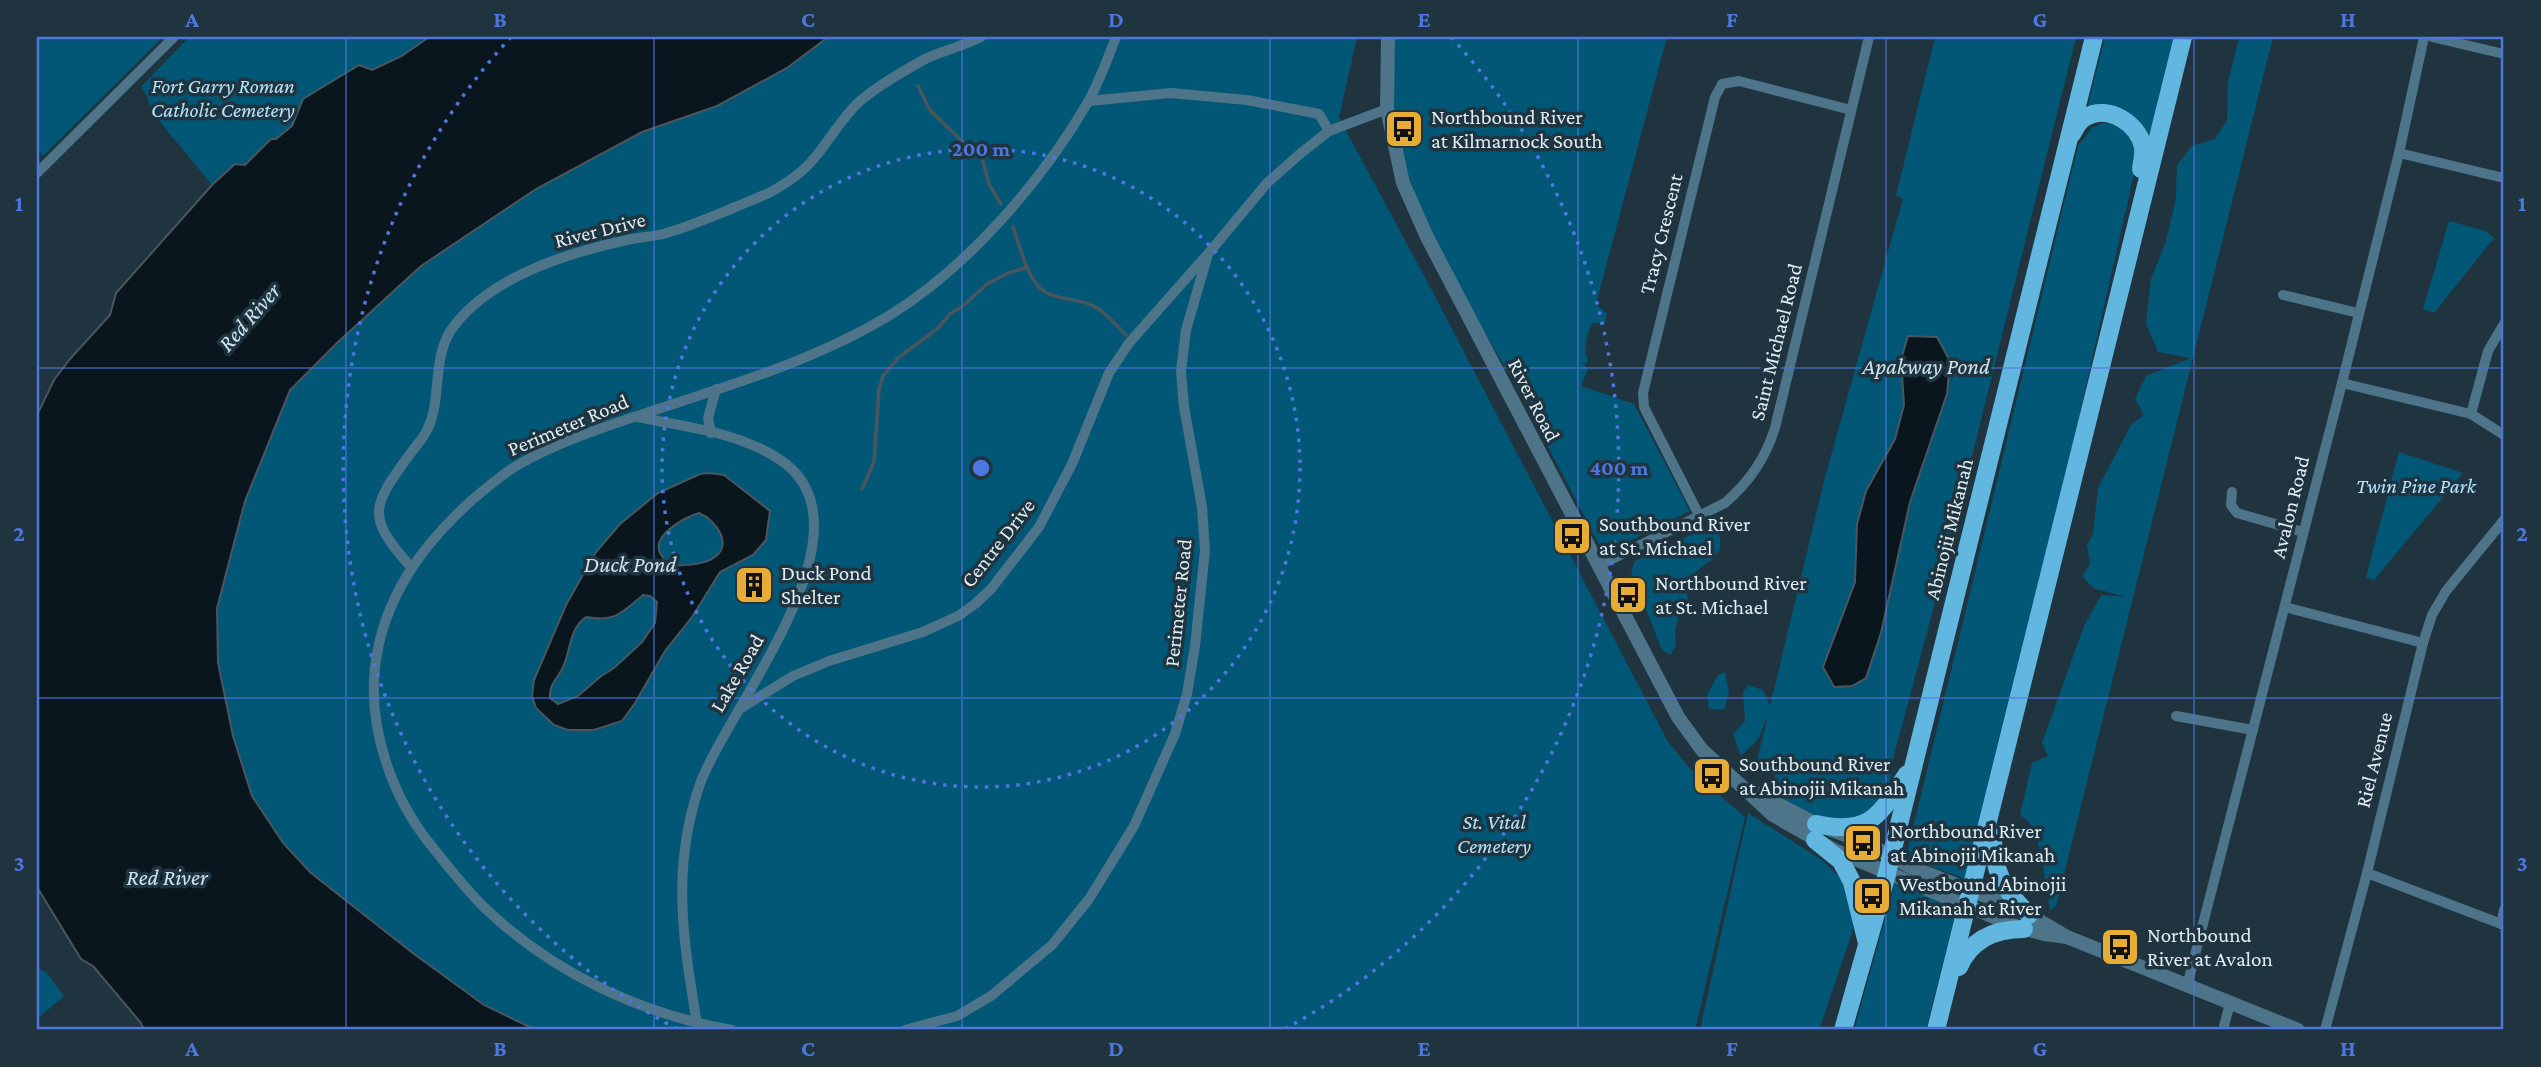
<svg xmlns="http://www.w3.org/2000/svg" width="2541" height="1067" font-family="'Crimson Pro',serif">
<rect width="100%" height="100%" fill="#1f343f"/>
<g fill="#035776">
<path d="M37,37H163L43,156L37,149Z"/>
<path d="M189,37H429L402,56L372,70L358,65L304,99L292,126L276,139H270L245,165L235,164L212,185L151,111L147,96L141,87Z"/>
<path d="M828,37H1357L1339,117L1344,127L1428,283L1667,740L1690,769L1745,817L1695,1030H536L484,1005L414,954L311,873L283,843L252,796L233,736L218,663L217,608L245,501L290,390L338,342L421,266L536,189L642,132L717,106L787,68Z"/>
<path d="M1392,37H1667L1596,304L1607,314L1605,323H1592C1587,334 1583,349 1588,361L1584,365L1588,369L1581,386L1634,404L1690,511L1604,554L1529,410L1533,407L1528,408C1482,324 1407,213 1394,117C1391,91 1393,63 1392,37Z"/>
<path d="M1935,37H2076L1945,565L1890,770C1893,779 1889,793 1883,801C1870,818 1845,827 1824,821C1806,816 1787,802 1770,793L1775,776L1756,764L1768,716L1758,739L1741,756L1733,734L1745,721L1743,692L1748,685L1763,690L1770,706L1824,481L1903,198L1896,196Z"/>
<path d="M2105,37H2177L2152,141L2148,140C2136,109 2116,113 2087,109Z"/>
<path d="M2239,37H2273L2056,906L2050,910L2042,860L2034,828L2020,814L2032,763L2048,756L2042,743L2084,626L2101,595L2126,597L2093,588L2082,576L2090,564L2087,545L2093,534L2098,488L2131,425L2144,415L2135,399L2146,376L2191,358L2158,352L2146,323L2151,279L2166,241L2176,198L2177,165L2192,146L2215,139L2227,120L2228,82Z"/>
<path d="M2103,123C2124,124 2129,135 2139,152L2039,593L1968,880L1906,857L2078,146L2092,128Z"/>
<path d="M2449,221L2486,231L2494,238L2434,313L2423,309Z"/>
<path d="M2399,452L2463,473L2374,580L2366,577Z"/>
<path d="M1711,530L1718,531C1727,557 1710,558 1695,573C1690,577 1687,582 1683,587L1690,601L1679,615L1675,631L1676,645L1670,655L1662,650L1631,571L1635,561L1695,533Z"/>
<path d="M1725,672L1729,693L1724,710L1709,709L1707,695L1718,675Z"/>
<path d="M1748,813L1822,860L1845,883L1855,912L1852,933L1819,1030H1700Z"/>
<path d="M1895,883L1957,908L1926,1030H1854Z"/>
<path d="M37,968L46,972L64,996L37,1019Z"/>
</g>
<g fill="#09161d" stroke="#4a565e" stroke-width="2" fill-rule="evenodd">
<path d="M429,37H828L787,68L717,106L642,132L536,189L421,266L338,342L290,390L245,501L217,608L218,663L233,736L252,796L283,843L311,873L414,954L484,1005L536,1030H144L141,1023L93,966L81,959L37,887V415L54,380L70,359L110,315L116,293L212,185L235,164L245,165L271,139H276L292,126L303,99L359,65L372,70L402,56Z"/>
<path d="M1908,336L1937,337L1950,361L1947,394L1910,502L1881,633L1866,678L1852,686L1834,687L1823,667L1855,582L1857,524L1866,491L1895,439L1904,405L1901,359Z"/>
<path d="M709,473L724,475L770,511L766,540L753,555L720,572L692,617L665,651L635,703L622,721L594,730H568L554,725L536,708L532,696L534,680L566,605L596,552L620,524L658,493L700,474ZM699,513C716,520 735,546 712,559C702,565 680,566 669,565C666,561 660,555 659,550C655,533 686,517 699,513ZM643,595L650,596L657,602L655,623L642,642L614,668L600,677L578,696L558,704L550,698C549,683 558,679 563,667C571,650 569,629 586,617C615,622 622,613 643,595Z"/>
</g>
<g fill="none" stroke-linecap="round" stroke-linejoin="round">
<g stroke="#4a565e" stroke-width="3.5">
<path d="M918,86L930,110L971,150L982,158L989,184L1001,204"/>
<path d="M1013,227C1020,245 1025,272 1039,287C1052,300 1073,298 1089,304C1104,310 1115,324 1126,335"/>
<path d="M862,489L874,462L879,389L883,376L898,358L938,328L950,314L964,305L987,284L1008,273L1028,267"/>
</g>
<g stroke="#4d7488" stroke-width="10">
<path d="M2432,37L2504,54"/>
<path d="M1089,101L1171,93L1247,100L1319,114L1329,131"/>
<path d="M2399,153L2504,178"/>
<path d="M37,173L174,37"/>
<path d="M2283,295L2358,313"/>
<path d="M2342,383L2471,414L2504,435"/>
<path d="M2471,414L2488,351L2504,324"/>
<path d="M638,417C685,427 738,432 779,459C882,526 728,707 700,784C671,868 683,939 697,1024"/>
<path d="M711,433L708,418L716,389"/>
<path d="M2232,492L2231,505L2237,513L2303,532"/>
<path d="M1699,515L1649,417L1644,407L1643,393L1715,97L1722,84L1739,81L1851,110"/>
<path d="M1598,566L1725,503C1750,481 1765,459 1775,428L1869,37"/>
<path d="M411,567C365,516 372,506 410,454C415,447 422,440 426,432C443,401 431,361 451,330C488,277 567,253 627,240C639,237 651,237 663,234C689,227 713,216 738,206C750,200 765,196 776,189C788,182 801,173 810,163C828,144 840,119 860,101C879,85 905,70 927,58C945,50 963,46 981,37"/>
<path d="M2285,607L2423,643"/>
<path d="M741,708L793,676L829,661L923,632L958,616L975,604L991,589L1039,527L1072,464L1109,373L1129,343L1206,256"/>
<path d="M2176,716L2253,730"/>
<path d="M2367,873L2504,925"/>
<path d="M2501,924L2504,910"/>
<path d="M2187,986L2342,383L2399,153L2424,37"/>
<path d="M732,1030C641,1014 555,974 487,910C466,890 448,866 430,844C392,797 368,728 375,667C383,598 422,545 472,500C486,488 500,476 516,466C559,441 608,426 655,410C734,384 818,359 890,315C968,267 1042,181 1088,102C1099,82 1108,58 1116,37"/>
<path d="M905,1030L957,1016L991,996L1052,945L1089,899L1134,826L1175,734L1187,694L1195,646L1205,550L1202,507L1184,407L1181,371L1186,330L1208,254L1267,183L1301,153L1329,131L1387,109"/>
<path d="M2223,1030L2230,1003"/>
<path d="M2325,1030L2367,873L2423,643L2432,615L2446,591L2504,520"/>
</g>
<g stroke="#4d7488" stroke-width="14">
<path d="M1388,37L1387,109L1403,183L1427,237L1678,717L1702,750L1773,815L1836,851L2018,927L2044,934L2067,937"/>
<path d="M1757,793L1816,824L1866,843L1911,867L2021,910L2067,937L2298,1030"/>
</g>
<g stroke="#62b7e0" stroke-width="18">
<path d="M2072,134C2076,127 2079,120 2086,117C2108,104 2139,124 2143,147C2144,154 2142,162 2141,169"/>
<path d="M1816,824C1871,836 1879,815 1907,774"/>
<path d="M1993,832C1992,870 2003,889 2029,915"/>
<path d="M1815,840L1841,861L1852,882L1867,943"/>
<path d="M1959,967C1971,939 1995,929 2024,929"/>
<path d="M1843,1030L1884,885L2094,37"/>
<path d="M1936,1030L2183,37"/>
</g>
</g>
<path fill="none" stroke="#4e76df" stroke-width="2" stroke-opacity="0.55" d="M346,37V1030M654,37V1030M962,37V1030M1270,37V1030M1578,37V1030M1886,37V1030M2194,37V1030M37,368H2504M37,698H2504"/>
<g fill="none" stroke="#4e76df" stroke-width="3.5" stroke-dasharray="3.5 7">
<circle cx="981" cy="468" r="319"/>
<path d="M677 1029A638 638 0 0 1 511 37M1451 37A638 638 0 0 1 1285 1029"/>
</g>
<defs>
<symbol id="bus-square" viewBox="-11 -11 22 22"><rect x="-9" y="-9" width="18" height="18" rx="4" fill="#e6ac36" stroke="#1f343f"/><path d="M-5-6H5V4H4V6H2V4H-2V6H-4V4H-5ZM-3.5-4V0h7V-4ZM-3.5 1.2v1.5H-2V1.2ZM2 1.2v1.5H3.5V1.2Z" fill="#111"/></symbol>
<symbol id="building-square" viewBox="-11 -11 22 22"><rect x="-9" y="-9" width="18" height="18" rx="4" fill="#e6ac36" stroke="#1f343f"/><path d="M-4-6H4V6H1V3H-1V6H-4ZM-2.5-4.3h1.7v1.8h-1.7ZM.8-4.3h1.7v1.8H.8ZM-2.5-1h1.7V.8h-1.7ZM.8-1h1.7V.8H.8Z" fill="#111"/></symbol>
</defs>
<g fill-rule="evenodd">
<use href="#bus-square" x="1382" y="107" width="44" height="44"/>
<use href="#bus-square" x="1550" y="514" width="44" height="44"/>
<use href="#building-square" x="732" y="563" width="44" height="44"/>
<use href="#bus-square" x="1606" y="573" width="44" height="44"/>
<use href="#bus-square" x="1690" y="754" width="44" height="44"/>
<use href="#bus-square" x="1841" y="821" width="44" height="44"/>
<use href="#bus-square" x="1850" y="874" width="44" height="44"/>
<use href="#bus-square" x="2098" y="925" width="44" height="44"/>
</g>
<g text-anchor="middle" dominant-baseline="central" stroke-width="7" stroke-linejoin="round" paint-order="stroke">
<g font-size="21" font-style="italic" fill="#b4e3fc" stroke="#1f343f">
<text x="223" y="86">Fort Garry Roman<tspan x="223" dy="24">Catholic Cemetery</tspan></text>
<text x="2416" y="486">Twin Pine Park</text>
<text x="1494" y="822">St. Vital<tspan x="1494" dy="24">Cemetery</tspan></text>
</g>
<g font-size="21" fill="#e1edf4" stroke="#1f343f" text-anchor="start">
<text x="1431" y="117">Northbound River<tspan x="1431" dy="24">at Kilmarnock South</tspan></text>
<text x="1599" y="524">Southbound River<tspan x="1599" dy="24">at St. Michael</tspan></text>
<text x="781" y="573">Duck Pond<tspan x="781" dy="24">Shelter</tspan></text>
<text x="1655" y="583">Northbound River<tspan x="1655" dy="24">at St. Michael</tspan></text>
<text x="1739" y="764">Southbound River<tspan x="1739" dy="24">at Abinojii Mikanah</tspan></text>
<text x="1890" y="831">Northbound River<tspan x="1890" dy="24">at Abinojii Mikanah</tspan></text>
<text x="1899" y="884">Westbound Abinojii<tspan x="1899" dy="24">Mikanah at River</tspan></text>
<text x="2147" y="935">Northbound<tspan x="2147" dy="24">River at Avalon</tspan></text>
</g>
<g font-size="21" fill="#e1edf4" stroke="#1f343f">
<text transform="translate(600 230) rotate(-14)">River Drive</text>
<text transform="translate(1661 234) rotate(-76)">Tracy Crescent</text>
<text transform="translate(1776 342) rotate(-76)">Saint Michael Road</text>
<text transform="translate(1534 400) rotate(63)">River Road</text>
<text transform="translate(568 425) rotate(-23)">Perimeter Road</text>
<text transform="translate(2290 507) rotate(-76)">Avalon Road</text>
<text transform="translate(1949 529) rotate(-76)">Abinojii Mikanah</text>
<text transform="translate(998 543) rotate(-52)">Centre Drive</text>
<text transform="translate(1178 603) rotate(-84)">Perimeter Road</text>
<text transform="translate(737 673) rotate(-60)">Lake Road</text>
<text transform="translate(2374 760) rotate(-76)">Riel Avenue</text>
</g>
<g font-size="23" font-style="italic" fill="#cde4f0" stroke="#1f343f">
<text transform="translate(249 317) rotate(-49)">Red River</text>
<text x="1926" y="366">Apakway Pond</text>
<text x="630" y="564">Duck Pond</text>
<text x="167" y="877">Red River</text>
</g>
</g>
<circle cx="981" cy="468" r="10" fill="#4e76df" stroke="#1f343f" stroke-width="3.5"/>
<g font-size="21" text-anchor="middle" font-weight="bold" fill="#4e76df" stroke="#1f343f" stroke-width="7" stroke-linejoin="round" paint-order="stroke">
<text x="981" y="156">200 m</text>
<text x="1619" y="475">400 m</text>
</g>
<rect width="2541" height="1067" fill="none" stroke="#1f343f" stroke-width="77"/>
<rect x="38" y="38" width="2464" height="990" fill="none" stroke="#4e76df" stroke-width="2.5"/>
<g font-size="23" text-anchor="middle" font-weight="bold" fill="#4e76df">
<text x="192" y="27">A</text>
<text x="500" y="27">B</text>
<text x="808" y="27">C</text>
<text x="1116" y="27">D</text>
<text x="1424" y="27">E</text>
<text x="1732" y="27">F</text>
<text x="2040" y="27">G</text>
<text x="2348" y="27">H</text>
<text x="19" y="211">1</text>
<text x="2522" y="211">1</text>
<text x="19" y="541">2</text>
<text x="2522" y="541">2</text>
<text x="19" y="871">3</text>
<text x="2522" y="871">3</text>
<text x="192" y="1056">A</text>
<text x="500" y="1056">B</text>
<text x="808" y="1056">C</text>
<text x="1116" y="1056">D</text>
<text x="1424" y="1056">E</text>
<text x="1732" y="1056">F</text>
<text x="2040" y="1056">G</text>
<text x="2348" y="1056">H</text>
</g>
</svg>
